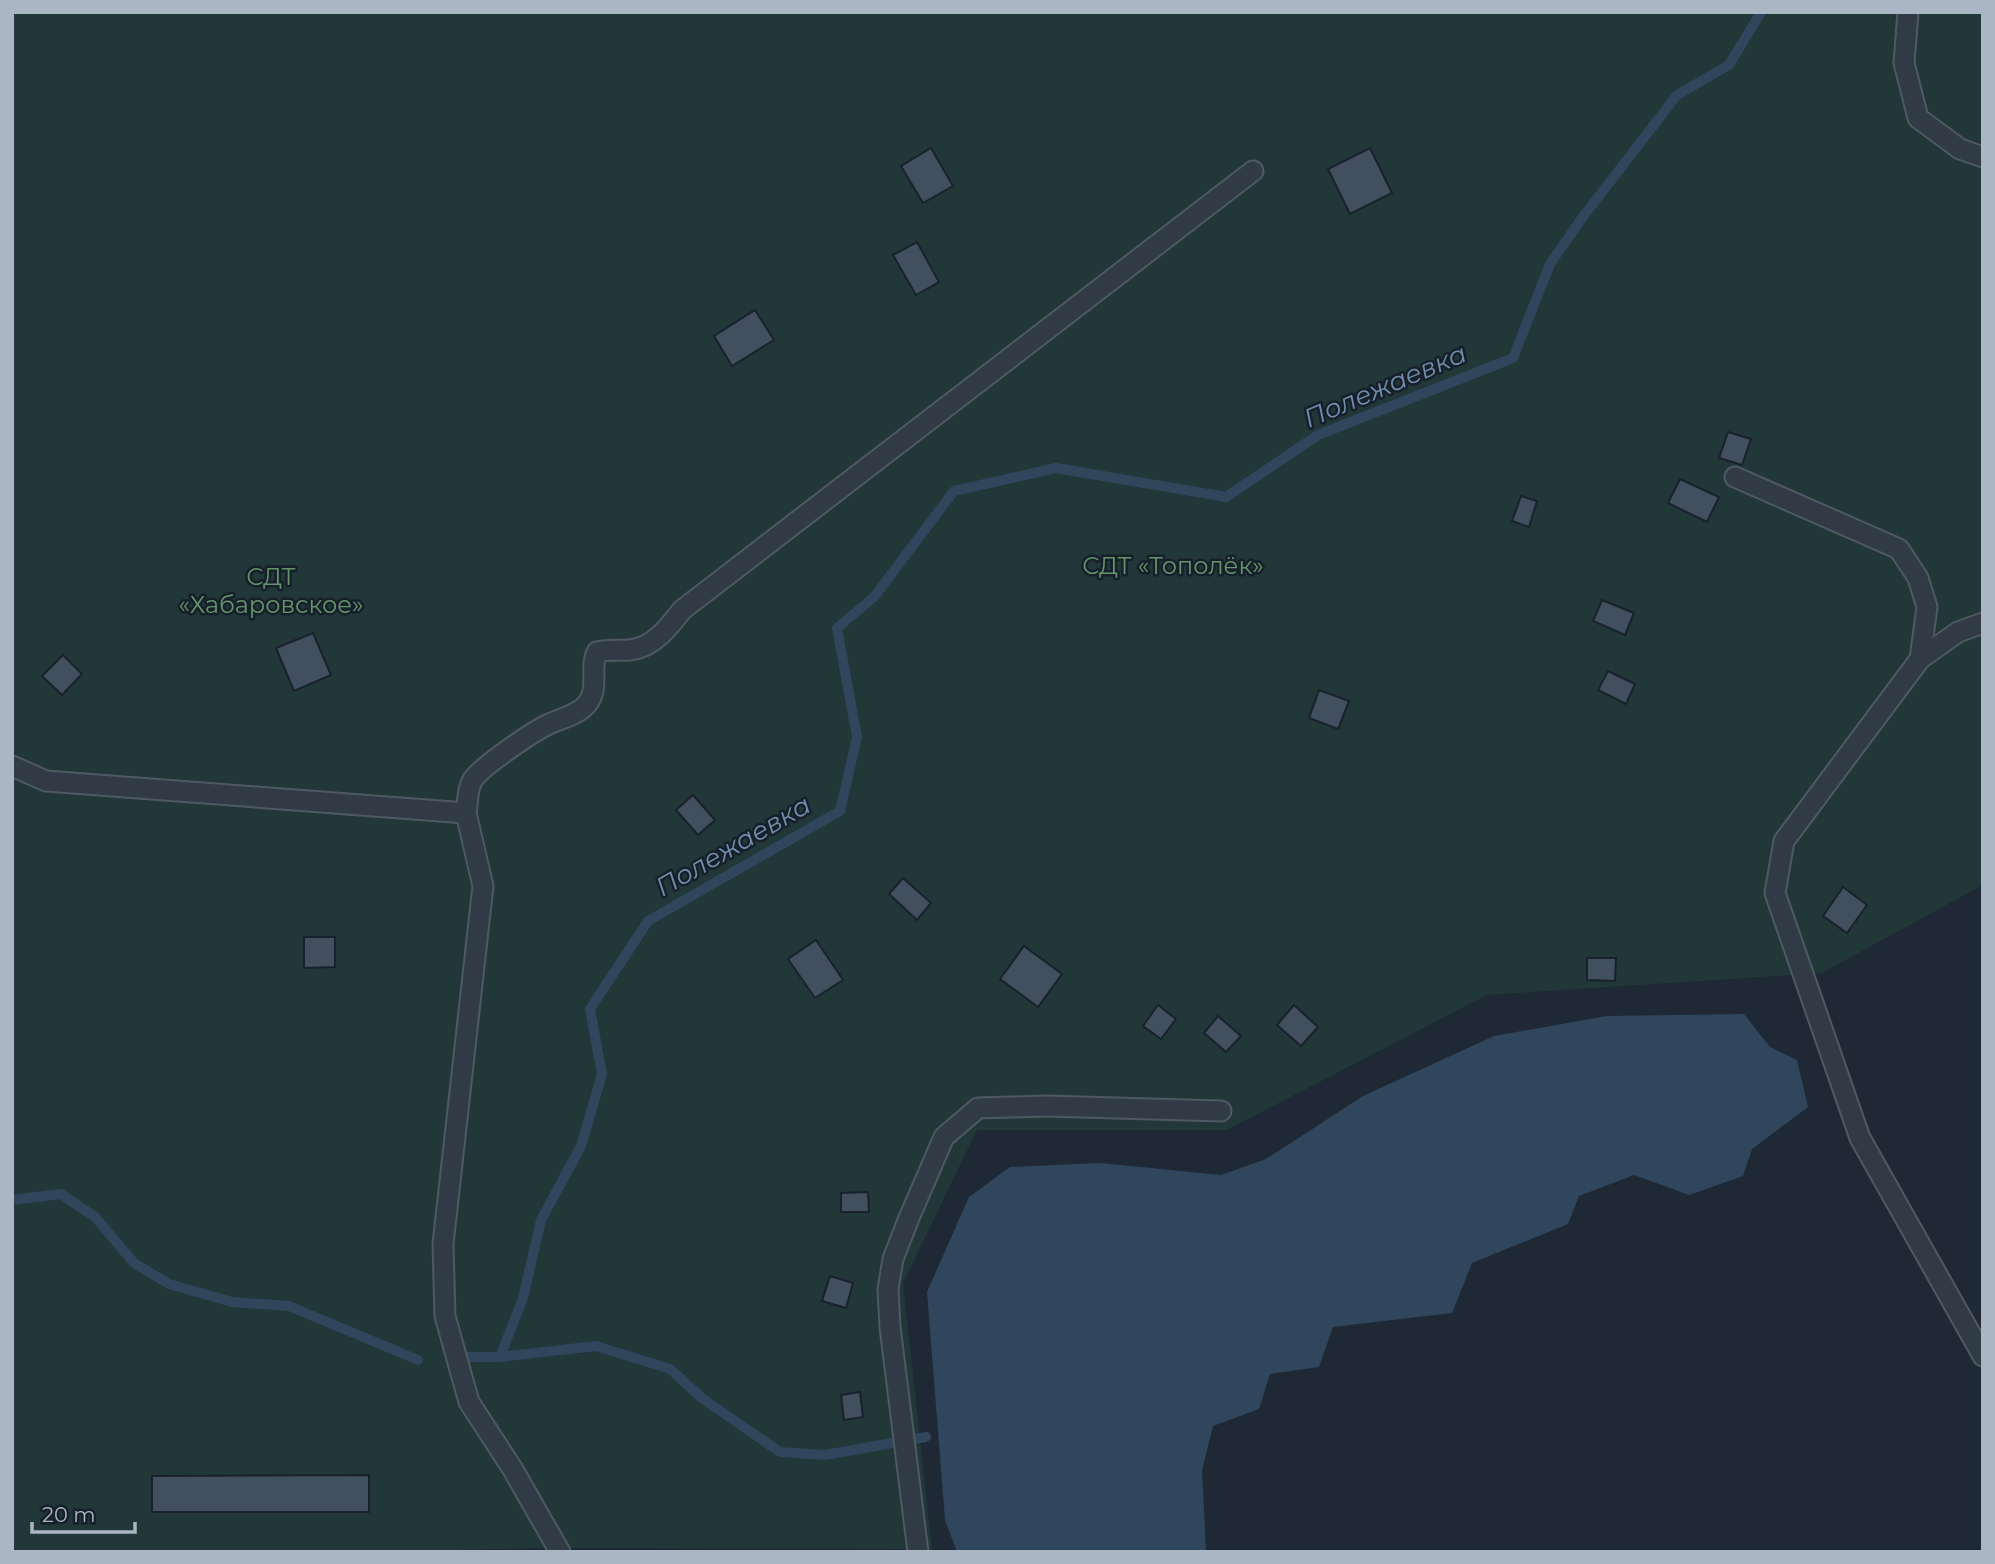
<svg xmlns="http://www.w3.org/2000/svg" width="1995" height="1564" font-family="Montserrat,sans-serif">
<rect width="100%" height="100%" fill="#1e2935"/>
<path fill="#213738" d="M12,12H1983V885L1822,973L1487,995L1227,1130H977L903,1283L932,1549L538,1548L381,1552H12Z"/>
<path fill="#30465d" d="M1744,1014L1770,1047L1797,1060L1808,1107L1752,1149L1743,1176L1689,1195L1634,1175L1579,1196L1568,1224L1472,1263L1452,1313L1333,1327L1319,1367L1270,1374L1259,1409L1213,1426L1202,1470L1206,1552H957L945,1520L927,1292L969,1197L1010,1167L1101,1163L1221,1175L1266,1159L1363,1096L1494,1036L1607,1016Z"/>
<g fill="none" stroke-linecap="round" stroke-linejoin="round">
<g stroke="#30465d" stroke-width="10">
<path d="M12,1200L61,1194L95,1217L134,1263L169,1284L232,1302L289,1306L418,1360"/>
<path d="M467,1357H500L596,1346L670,1369L703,1399L780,1452L825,1455L926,1437"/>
<path d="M500,1357L523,1298L541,1220L581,1146L602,1074L590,1009L648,921L840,811L857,737L837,628L874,597L954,491L1056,468L1226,497L1318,435L1513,358L1550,264L1582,218L1677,95L1729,65L1761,12"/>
</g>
</g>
<g fill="#414f5e" stroke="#19222c" stroke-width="2">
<path d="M931,148L953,186L923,203L901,166Z"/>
<path d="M1370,148L1392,193L1350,214L1328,169Z"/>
<path d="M917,242L939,282L916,295L893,255Z"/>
<path d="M755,310L774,340L732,366L714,336Z"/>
<path d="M1728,432L1751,439L1742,465L1719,458Z"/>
<path d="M1680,479L1719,497L1707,522L1668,503Z"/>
<path d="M1521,496L1537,501L1529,527L1512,521Z"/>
<path d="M1602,600L1634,613L1625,635L1593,621Z"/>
<path d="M313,633L331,675L294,691L276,648Z"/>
<path d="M63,655L82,674L62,695L42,676Z"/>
<path d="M1608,671L1635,684L1626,704L1598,690Z"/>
<path d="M1319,690L1349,701L1338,729L1309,718Z"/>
<path d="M693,795L715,820L698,835L676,810Z"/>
<path d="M903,878L931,903L917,920L889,894Z"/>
<path d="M1843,887L1867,905L1847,933L1823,916Z"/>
<path d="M304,937H335V967L304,968Z"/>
<path d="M816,940L843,980L815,998L788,959Z"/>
<path d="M1024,946L1062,974L1038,1007L1000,979Z"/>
<path d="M1587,958H1616L1615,981L1587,980Z"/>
<path d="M1158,1005L1176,1019L1161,1039L1143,1026Z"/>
<path d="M1294,1005L1318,1027L1301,1046L1277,1025Z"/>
<path d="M1218,1016L1241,1036L1226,1052L1204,1033Z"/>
<path d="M868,1192L869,1212H841V1193Z"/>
<path d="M830,1276L853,1283L846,1308L822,1301Z"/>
<path d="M860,1392L863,1417L844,1420L841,1395Z"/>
<path d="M369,1475V1512H152V1476Z"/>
</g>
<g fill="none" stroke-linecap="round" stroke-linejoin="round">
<defs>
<g id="lane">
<path d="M1908,12L1904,63L1918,118L1960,149L1983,157"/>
<path d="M1735,477L1899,549L1918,578L1927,607L1920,659"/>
<path d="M1983,623L1958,632L1920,659L1784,841L1775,893L1860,1138L1983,1356"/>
<path d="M12,766L46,781L466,813L483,886L443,1244L445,1316L469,1402L512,1468L560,1552"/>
<path d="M466,813C468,803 467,790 472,781C480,767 534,731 549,724C562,718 578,715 587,704C600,688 589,668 597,652C609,649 619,651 630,650C653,648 669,627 682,610L1253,171"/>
<path d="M918,1552L890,1327L888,1289L893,1259L909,1218L944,1137L978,1108L1046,1106L1221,1111"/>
</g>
</defs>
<use href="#lane" stroke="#4f5964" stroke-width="23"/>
<use href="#lane" stroke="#313b46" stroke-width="19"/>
</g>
<g text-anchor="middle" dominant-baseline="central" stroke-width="5" stroke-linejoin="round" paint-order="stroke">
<g font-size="24" fill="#63946b" stroke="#17202a">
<text x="1173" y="565">СДТ «Тополёк»</text>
<text x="271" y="576">СДТ<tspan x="271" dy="28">«Хабаровское»</tspan></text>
</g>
<g font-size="26" font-style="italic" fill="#728ead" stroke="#17202a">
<text transform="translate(1385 386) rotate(-23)">Полежаевка</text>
<text transform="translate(733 846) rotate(-30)">Полежаевка</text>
</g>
</g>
<rect width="1995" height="1564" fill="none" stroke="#abb6c4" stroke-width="28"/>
<path d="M32 1522v10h103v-10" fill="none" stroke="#abb6c4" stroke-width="3.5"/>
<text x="42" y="1522" font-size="21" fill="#abb6c4" stroke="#17202a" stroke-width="5" paint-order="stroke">20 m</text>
</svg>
